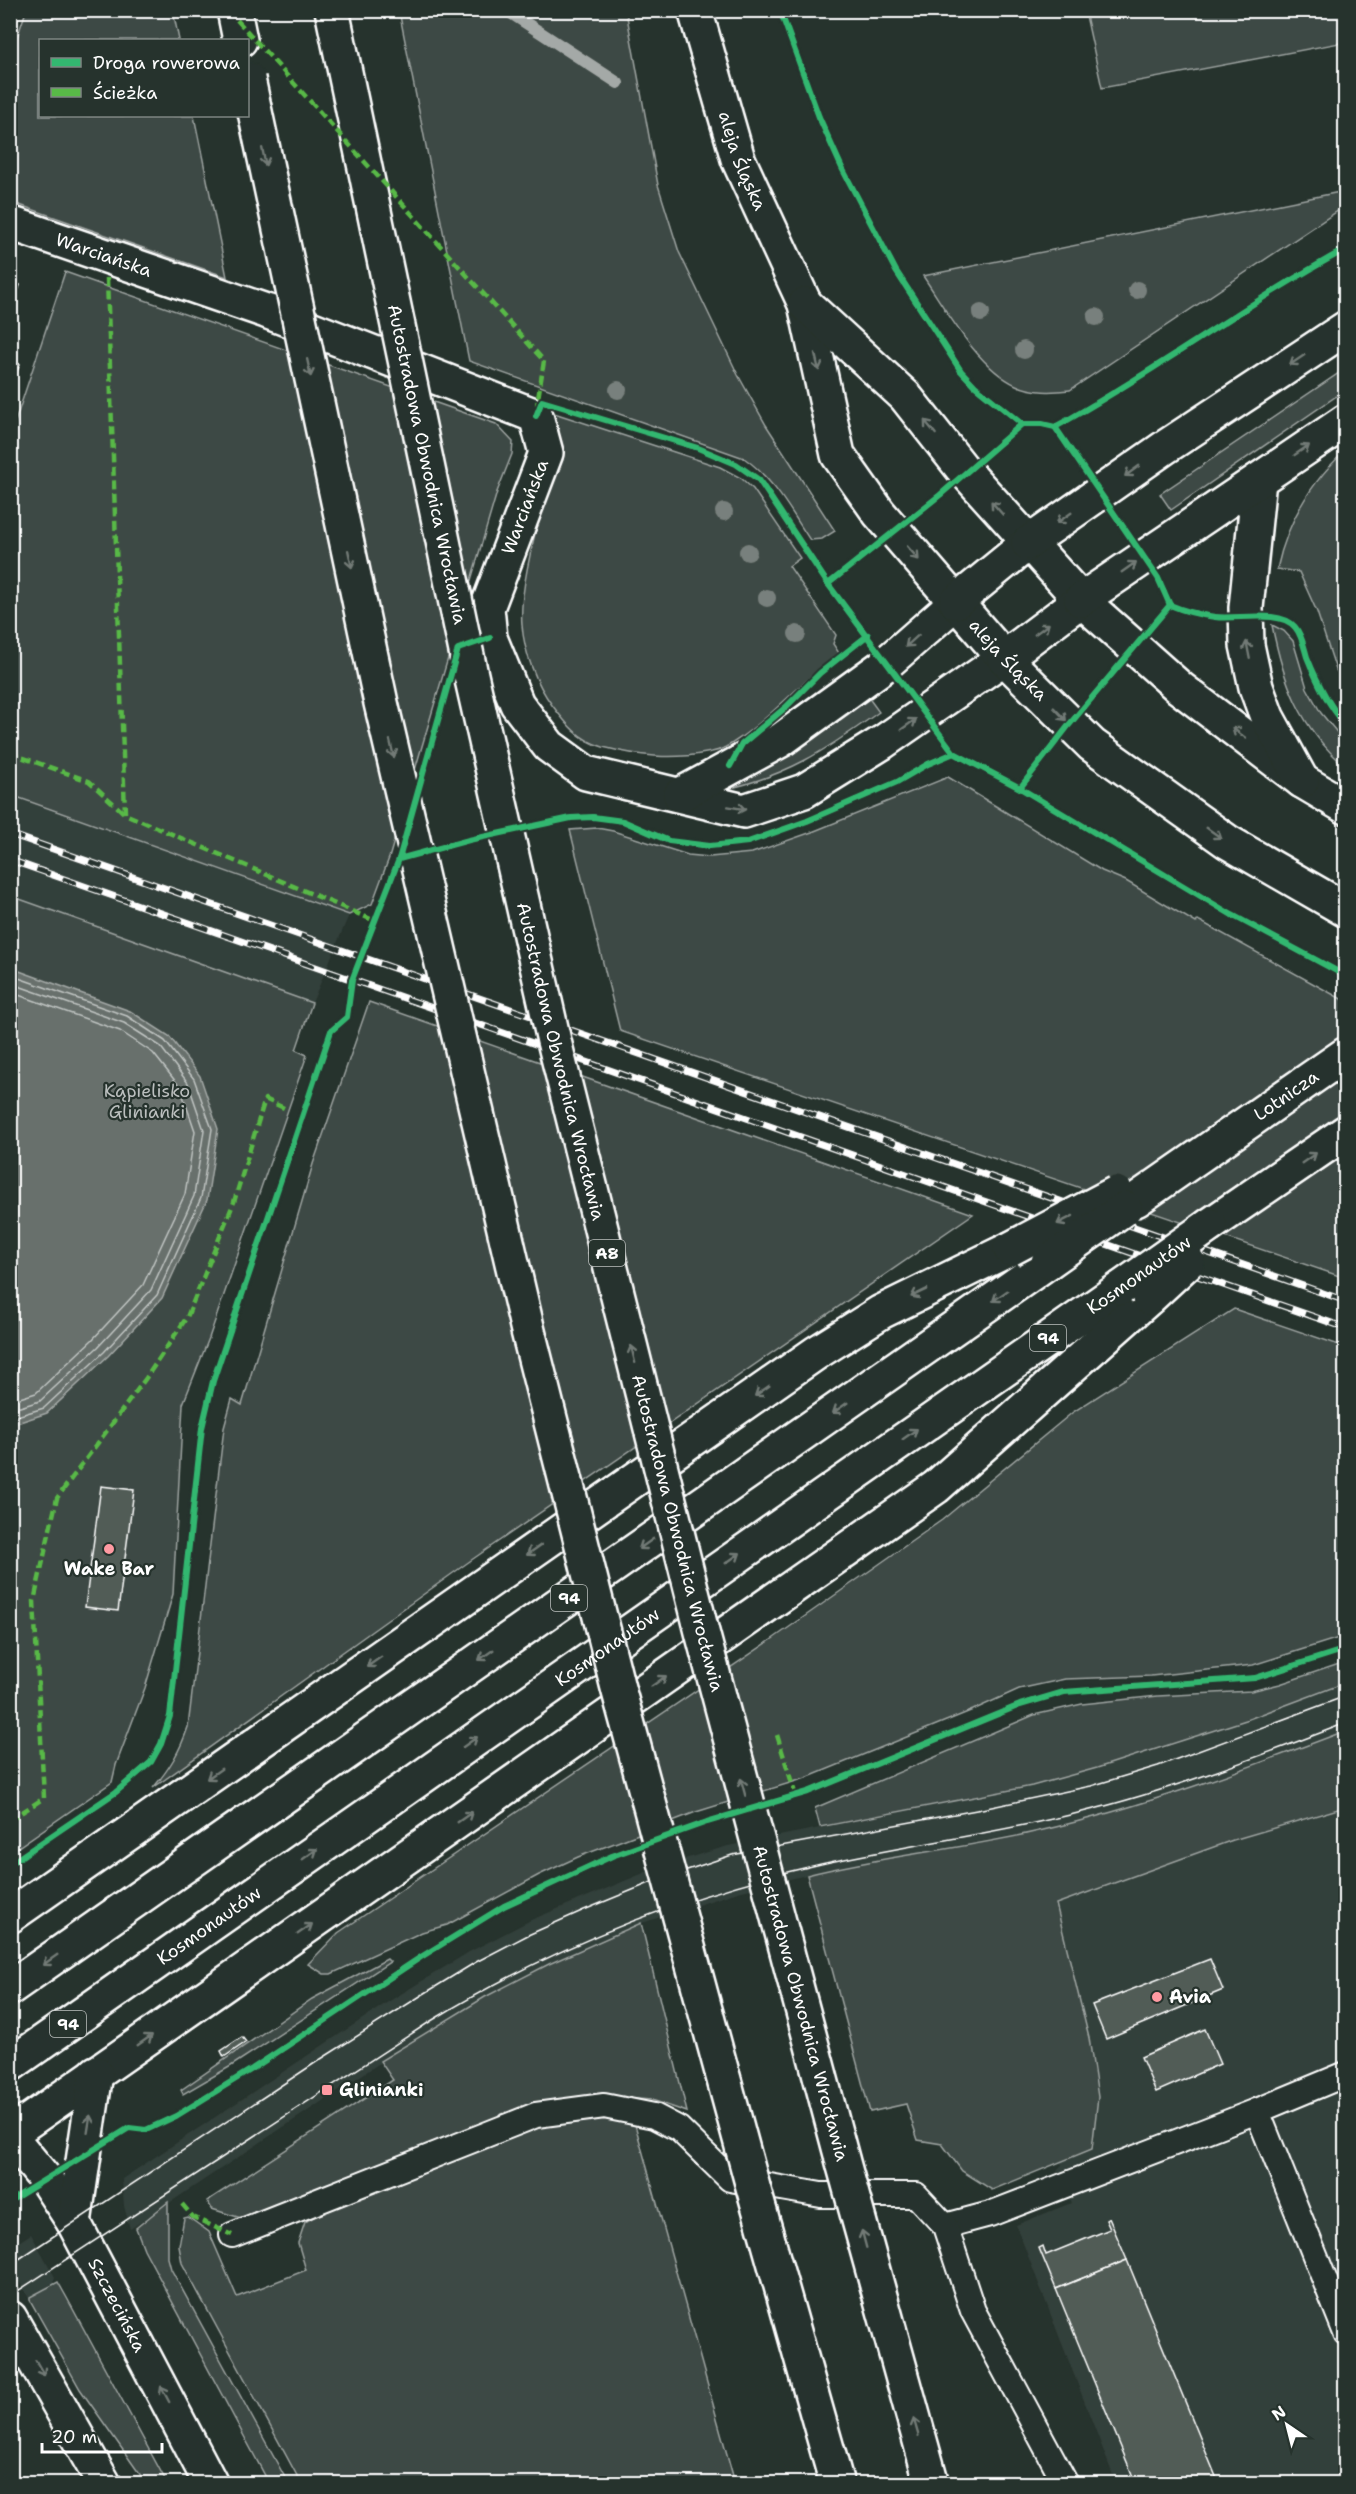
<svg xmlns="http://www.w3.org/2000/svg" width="1356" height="2494" font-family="'Shantell Sans',sans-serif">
<rect width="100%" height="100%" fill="#26332d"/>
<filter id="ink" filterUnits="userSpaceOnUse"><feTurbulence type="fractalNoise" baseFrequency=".0167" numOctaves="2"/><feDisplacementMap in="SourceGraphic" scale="12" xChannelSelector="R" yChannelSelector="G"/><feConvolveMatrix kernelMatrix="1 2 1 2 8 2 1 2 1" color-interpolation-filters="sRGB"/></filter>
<g filter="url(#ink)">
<g fill="#333f3a">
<path d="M10,795L349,915L312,1003L11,896Z"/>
<path d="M1345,1683V1731L1174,1794L1105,1815L1038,1831L822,1871L738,1892L642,1923L549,1964L485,1997L434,2027L130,2229L124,2206L122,2179L388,2002L469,1952L531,1920L658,1867L728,1846L1032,1786L1164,1748Z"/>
<path d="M1345,1807V2483H1116L1016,2225L1071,2203L1057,2170L1062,2165L975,1933L1233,1840Z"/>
<path d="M31,2234L55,2277L53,2283L31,2297L30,2300L11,2268V2247Z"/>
</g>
<g fill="#3e4944" stroke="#9ea4a2" stroke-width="1.5">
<path d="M26,11H173L179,40H40V116H194L227,277L11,202V55Z"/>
<path d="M399,11H626L658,185L679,252L738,375L766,425L835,531L822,539L810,540C790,510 774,479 744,458L469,361Z"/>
<path d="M1085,11H1345V42L1102,88Z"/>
<path d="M1345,191V206L1070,390C1052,392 1033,393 1016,385C977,367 947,311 923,276Z"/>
<path d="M65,272L496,424L513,442L512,454L497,492L389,858L372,904L349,915L11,795V434Z"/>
<path d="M1345,369V390L1171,510L1160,494Z"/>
<path d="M554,413L720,467L741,478L753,489L800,558L789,566L836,635L833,644L839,653C801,681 764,726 724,748C719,751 712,752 706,753C671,760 638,756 603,747C579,740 567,725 552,705C536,683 524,652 522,625C519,593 536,528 545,496C555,462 567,448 554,413Z"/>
<path d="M1345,451V686L1336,670L1317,612L1299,572L1277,569C1287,523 1310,483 1345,451Z"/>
<path d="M1272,625L1284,631L1293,641L1307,688L1321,713L1345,742V766C1300,728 1283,681 1272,625Z"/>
<path d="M868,697L879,712C826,750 788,776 722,790Z"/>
<path d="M948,777L1102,871L1126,881L1196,923L1198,920L1345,1001V1278L620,1031L570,830L597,828L613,831L688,855L710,857L752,853L812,832Z"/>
<path d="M11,896L312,1003L296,1050L307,1055L209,1338L183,1404L173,1594L145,1688L116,1765L112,1782L11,1852Z"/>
<path d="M369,1002L973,1214L470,1561L153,1788C170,1768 180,1751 188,1727L224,1428L232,1399L242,1405L313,1164Z"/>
<path d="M1234,1309L1345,1347V1636L1253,1665L1151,1676L1065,1679L1019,1689L973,1710L806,1778L696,1812L578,1857L539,1875L447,1925L422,1932L331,1974H324L308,1964L338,1933L771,1640L942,1520L1073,1412Z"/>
<path d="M1345,1662V1683L1246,1720L1097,1768L1032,1786L820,1827L815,1808L1034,1715L1082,1704L1158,1696L1251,1691L1280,1684Z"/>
<path d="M1345,1731V1807L1233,1840L1056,1904L1089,2038L1098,2097L1092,2149L992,2190L962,2171L942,2144L918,2140L906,2104L870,2112L807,1875C883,1856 963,1849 1039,1831C1144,1807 1245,1769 1345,1731Z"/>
<path d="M641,1923L687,2112L652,2100L608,2097L573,2098L526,2108L244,2219L212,2209L207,2201L393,2080L380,2061L485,1997L549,1964Z"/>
<path d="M387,1959L390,1962L231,2066L183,2094L181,2090L312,1999Z"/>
<path d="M609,2118L634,2121L735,2483H301L182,2263L179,2246L184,2218L188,2217L209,2232L237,2297L306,2270L298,2243L305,2222L335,2205L551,2122Z"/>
<path d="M168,2202V2258L171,2269L288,2483H269L144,2249L136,2228Z"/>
<path d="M58,2282L67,2298L167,2483H146L80,2389L30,2300V2297Z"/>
</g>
<path fill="#67706c" stroke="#a4a9a7" stroke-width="1.5" d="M11,968L130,1011L169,1036L200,1076L218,1129L207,1200L162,1298L108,1356L47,1413L11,1425Z"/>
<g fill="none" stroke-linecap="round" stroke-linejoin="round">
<g stroke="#c2c6c4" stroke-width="1.5">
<path d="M10,975L127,1016L165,1041L194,1079L212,1129L201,1198L157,1295L104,1352L44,1408L10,1418"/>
<path d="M10,983L124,1023L160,1046L188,1083L204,1130L194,1196L151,1290L98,1347L40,1401L10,1410"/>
<path d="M10,992L120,1031L153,1053L180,1087L195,1131L185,1194L143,1285L92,1340L36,1393L10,1401"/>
</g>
<path stroke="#a4a9a7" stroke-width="12" d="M506,10L618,83"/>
</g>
<g fill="#515c57" stroke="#fff" stroke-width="1.5">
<path d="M10,282L20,285L10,314Z"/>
<path d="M10,361L20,364L12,384L10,383Z"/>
<path d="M101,1486L134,1490L118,1611L85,1607Z"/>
<path d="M1210,1959L1223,1990L1106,2039L1092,2005Z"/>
<path d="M1205,2029L1220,2064L1156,2092L1141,2057Z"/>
<path d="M242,2037L246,2042L224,2057L221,2051Z"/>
<path d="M1109,2218L1127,2260L1056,2289L1039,2248L1043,2246L1046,2255L1110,2229L1106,2220Z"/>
<path d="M1127,2260L1219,2484H1136L1056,2289Z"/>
</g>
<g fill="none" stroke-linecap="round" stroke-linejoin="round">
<defs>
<g id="service">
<path d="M1257,2111L1346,2333"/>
<path d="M945,2226L990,2214L1257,2111L1346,2074"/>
<path d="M232,2235L536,2115L604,2106L654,2116L679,2129L730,2179L821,2195H916L945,2226L973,2311L1066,2484"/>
</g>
<g id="minor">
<path id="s1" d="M10,223L266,311L536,416L546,453L487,608L490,638L517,704L549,746L586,773L744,811L804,791L883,742L1004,658"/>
<path d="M680,795L781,740L882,667L956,602"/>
</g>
<g id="tertiary">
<path id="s2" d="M695,10L738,159L805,304L838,455L879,513L1004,658L1092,745L1228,842L1346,910"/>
<path d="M805,304L905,396L961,467L1081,600L1180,688L1302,781L1346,807"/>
<path d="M956,602L1028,543"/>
<path d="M1004,658L1081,600"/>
</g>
<g id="primary">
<path d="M1259,480L1246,608L1247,645L1256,687L1267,717L1302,781"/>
<path d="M1028,543L1164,448L1346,328"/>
<path d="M1081,600L1346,421"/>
<path id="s3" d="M1136,1200L1346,1054"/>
<path d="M1210,1225L1346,1132"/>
<path d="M10,1916L816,1353L881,1312L1010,1249"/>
<path d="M10,1988L1048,1262"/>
<path id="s4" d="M10,2065L1121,1288"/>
<path d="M10,2134L936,1487L1149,1298"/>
<path id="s5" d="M10,2136L46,2180L74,2223L211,2484"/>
<path d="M74,2223L96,2073"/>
<path d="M10,2318L104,2484"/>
</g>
<path id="motorway" d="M234,10L240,40"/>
</defs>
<use href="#service" stroke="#fff" stroke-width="28"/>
<use href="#minor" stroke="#fff" stroke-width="38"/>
<use href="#tertiary" stroke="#fff" stroke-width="38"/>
<use href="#primary" stroke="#fff" stroke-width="38"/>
<use href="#motorway" stroke="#fff" stroke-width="38"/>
<use href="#service" stroke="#26332d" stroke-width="24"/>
<use href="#minor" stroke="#26332d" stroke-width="33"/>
<use href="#tertiary" stroke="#26332d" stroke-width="33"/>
<use href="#primary" stroke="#26332d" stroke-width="33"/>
<use href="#motorway" stroke="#26332d" stroke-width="33"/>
<g stroke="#fff" stroke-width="1.5">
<path d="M10,2265L321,2059L422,1995L476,1962L528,1935L584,1910L657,1880L732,1855L982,1809L1091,1786L1158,1766L1346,1696"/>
<path d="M10,2296L431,2021C552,1947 683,1895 821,1864C907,1845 993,1834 1078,1813C1169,1791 1258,1757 1346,1723"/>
</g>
<defs>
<g id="rail">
<path d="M10,834L1346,1301"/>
<path d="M10,860L1346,1328"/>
</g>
</defs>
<use href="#rail" stroke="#fff" stroke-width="7"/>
<use href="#rail" stroke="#26332d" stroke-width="4.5" stroke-dasharray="14" stroke-linecap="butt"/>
<defs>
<g id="primary-bridge">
<path d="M1010,1249L1116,1193"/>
<path d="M1048,1262L1125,1208"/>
<path d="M1121,1288L1210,1225"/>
<path d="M1149,1298L1188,1262"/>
</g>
<g id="motorway-bridge">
<path id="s6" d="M332,10L471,675L554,1041L702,1632L844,2166L932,2484"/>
<path d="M248,79L381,703L528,1331L618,1688L753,2187L837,2484"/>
</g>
</defs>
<use href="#primary-bridge" stroke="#fff" stroke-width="38" stroke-linecap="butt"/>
<use href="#motorway-bridge" stroke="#fff" stroke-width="38" stroke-linecap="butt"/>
<use href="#primary-bridge" stroke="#26332d" stroke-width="33"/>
<use href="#motorway-bridge" stroke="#26332d" stroke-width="33"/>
<g stroke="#58b947" stroke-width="4.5" stroke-dasharray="9 4.5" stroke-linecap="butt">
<path d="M228,10L544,361L537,405"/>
<path d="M107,278L125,814L375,921"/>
<path d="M10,753L89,781L125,814"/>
<path d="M777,1735L796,1796"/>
<path d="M10,1820L44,1798L34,1601L57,1498L146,1378L187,1317L234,1202L265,1099L288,1110"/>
<path d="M182,2204L193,2217L232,2235"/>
</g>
<defs>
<g id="cycleway">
<path d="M780,10L819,117L842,168L896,271L961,371L975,386L1022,424H1042L1055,427C1155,372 1246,303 1346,249"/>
<path d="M536,416L542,401L698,448L736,464L759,480L828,584L954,753L1020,788L1232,915L1346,976"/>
<path d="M1055,427L1158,578L1170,605C1184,611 1200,615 1215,617C1236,620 1280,609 1295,627C1302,635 1304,647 1307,657C1317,682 1328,705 1346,725"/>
<path d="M828,584L940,495L1022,424"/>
<path d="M730,766L742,744L786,707L820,673L868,635"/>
<path d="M1020,788L1069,725L1170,605"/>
<path d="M399,859L469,840L571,818L593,817L623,821L669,841L710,846L748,842L807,821L897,782L928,764L954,753"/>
<path d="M10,1864L116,1792L151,1762L161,1744L170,1716L202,1428L213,1381L331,1031L347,1017L352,980L399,859L458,649L490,638"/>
<path d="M10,2201L129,2128L146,2130L176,2116L252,2069L421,1957L504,1906L612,1856L707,1822L808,1792L1020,1705L1064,1692L1255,1678L1346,1649"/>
</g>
</defs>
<use href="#cycleway" stroke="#26332d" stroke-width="10"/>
<use href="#cycleway" stroke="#33b770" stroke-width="6"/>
</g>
<g fill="#78807d">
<circle cx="1137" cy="290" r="9"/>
<circle cx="981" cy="313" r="9"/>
<circle cx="1096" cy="317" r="9"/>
<circle cx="1024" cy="350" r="9"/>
<circle cx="618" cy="390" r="9"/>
<circle cx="724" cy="512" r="9"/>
<circle cx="748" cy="552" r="9"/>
<circle cx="767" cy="598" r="9"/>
<circle cx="797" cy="634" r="9"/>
</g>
<defs><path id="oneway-shaft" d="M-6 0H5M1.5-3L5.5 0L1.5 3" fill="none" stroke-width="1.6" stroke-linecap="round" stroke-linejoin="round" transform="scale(1.5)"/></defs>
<g stroke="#727a76">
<use href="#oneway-shaft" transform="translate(264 157) rotate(78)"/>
<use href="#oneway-shaft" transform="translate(1297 360) rotate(146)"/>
<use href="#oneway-shaft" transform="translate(817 362) rotate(77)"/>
<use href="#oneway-shaft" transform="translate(309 368) rotate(78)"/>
<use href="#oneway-shaft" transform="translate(930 427) rotate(-129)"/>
<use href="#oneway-shaft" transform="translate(1302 450) rotate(-34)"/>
<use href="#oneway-shaft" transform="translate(1132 471) rotate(144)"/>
<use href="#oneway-shaft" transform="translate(997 508) rotate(-131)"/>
<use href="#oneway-shaft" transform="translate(1064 518) rotate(145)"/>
<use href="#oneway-shaft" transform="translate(913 553) rotate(49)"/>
<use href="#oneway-shaft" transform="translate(350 559) rotate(78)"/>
<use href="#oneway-shaft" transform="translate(1129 567) rotate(-35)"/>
<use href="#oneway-shaft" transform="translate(1042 629) rotate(-37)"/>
<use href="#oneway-shaft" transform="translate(912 641) rotate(138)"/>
<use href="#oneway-shaft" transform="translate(1248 650) rotate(-101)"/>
<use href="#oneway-shaft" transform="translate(1060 714) rotate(46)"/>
<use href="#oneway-shaft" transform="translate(909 724) rotate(-35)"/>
<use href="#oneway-shaft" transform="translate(1239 733) rotate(-143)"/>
<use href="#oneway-shaft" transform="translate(392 749) rotate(77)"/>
<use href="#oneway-shaft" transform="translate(737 808) rotate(10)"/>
<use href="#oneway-shaft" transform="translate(1214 833) rotate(35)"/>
<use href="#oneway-shaft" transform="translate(1309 1158) rotate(-35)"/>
<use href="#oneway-shaft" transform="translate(1065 1220) rotate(153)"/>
<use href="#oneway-shaft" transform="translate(919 1293) rotate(154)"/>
<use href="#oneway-shaft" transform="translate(1000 1296) rotate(145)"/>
<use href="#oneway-shaft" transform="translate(633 1354) rotate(-104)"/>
<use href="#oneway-shaft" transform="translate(762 1391) rotate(145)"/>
<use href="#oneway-shaft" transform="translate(840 1408) rotate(145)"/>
<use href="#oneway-shaft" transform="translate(910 1434) rotate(-35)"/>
<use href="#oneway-shaft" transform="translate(646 1544) rotate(145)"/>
<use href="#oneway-shaft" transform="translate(534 1550) rotate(145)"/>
<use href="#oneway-shaft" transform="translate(733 1558) rotate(-35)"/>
<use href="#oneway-shaft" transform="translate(486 1655) rotate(145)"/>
<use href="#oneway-shaft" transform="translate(374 1662) rotate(145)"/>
<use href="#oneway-shaft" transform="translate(659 1681) rotate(-35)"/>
<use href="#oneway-shaft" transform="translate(470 1742) rotate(-35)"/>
<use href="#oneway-shaft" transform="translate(214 1774) rotate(145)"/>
<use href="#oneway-shaft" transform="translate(743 1787) rotate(-105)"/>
<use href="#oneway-shaft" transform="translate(465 1817) rotate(-35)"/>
<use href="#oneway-shaft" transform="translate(310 1854) rotate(-35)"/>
<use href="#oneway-shaft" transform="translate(305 1929) rotate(-35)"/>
<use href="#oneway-shaft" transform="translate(50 1960) rotate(145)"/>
<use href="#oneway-shaft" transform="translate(145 2040) rotate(-35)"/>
<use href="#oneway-shaft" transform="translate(89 2124) rotate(-81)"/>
<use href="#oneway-shaft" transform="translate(864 2239) rotate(-105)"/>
<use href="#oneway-shaft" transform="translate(40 2368) rotate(60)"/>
<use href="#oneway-shaft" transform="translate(165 2394) rotate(-118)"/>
<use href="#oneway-shaft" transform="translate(916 2427) rotate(-106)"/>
</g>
</g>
<g fill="#ff9aa2" stroke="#26332d" stroke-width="2">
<circle cx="109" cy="1549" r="6"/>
<circle cx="1157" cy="1997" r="6"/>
<rect x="321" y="2084" width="12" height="12" rx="3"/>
</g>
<g text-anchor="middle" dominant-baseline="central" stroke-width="4.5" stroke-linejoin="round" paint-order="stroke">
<g fill="#26332d" stroke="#bec2c0" stroke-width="1.5">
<rect x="589" y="1240" width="36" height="26" rx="4.5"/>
<rect x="1030" y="1325" width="36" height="26" rx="4.5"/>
<rect x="551" y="1585" width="36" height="26" rx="4.5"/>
<rect x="50" y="2011" width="36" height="26" rx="4.5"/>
</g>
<g font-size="16" font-weight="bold" fill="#fff">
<text x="607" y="1253">A8</text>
<text x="1048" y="1338">94</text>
<text x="569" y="1598">94</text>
<text x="68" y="2024">94</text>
</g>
<g font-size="18" fill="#fff" stroke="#26332d">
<text stroke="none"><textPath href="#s2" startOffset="158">aleja Śląska</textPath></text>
<text stroke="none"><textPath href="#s1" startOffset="99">Warciańska</textPath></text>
<text stroke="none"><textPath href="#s6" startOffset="464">Autostradowa Obwodnica Wrocławia</textPath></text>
<text transform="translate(525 507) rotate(-69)">Warciańska</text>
<text stroke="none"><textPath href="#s2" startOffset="736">aleja Śląska</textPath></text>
<text stroke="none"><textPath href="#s6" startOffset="1076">Autostradowa Obwodnica Wrocławia</textPath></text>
<text stroke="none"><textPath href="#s3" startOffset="183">Lotnicza</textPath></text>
<text transform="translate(1139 1275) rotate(-35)">Kosmonautów</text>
<text stroke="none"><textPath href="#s6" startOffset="1562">Autostradowa Obwodnica Wrocławia</textPath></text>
<text stroke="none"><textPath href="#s4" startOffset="729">Kosmonautów</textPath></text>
<text stroke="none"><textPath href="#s4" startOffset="243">Kosmonautów</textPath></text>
<text stroke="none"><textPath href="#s6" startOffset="2048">Autostradowa Obwodnica Wrocławia</textPath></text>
<text stroke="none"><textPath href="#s5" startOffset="201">Szczecińska</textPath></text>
</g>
<g font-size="18" fill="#bbbfbe" stroke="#26332d">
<text x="147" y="1091">Kąpielisko<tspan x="147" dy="21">Glinianki</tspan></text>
</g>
<g font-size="18" font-weight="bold" fill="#fff" stroke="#26332d" text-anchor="start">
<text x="109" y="1569" text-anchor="middle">Wake Bar</text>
<text x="1169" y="1997">Avia</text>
<text x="339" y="2090">Glinianki</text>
</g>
</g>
<rect width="1356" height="2494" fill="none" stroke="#26332d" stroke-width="36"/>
<rect x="18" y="18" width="1320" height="2458" fill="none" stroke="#fff" stroke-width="2" filter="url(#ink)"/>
<rect x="39" y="39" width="210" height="78" fill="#26332d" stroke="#7d8581" stroke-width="1.5"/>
<rect x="51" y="58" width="30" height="9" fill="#33b770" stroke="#7d8581" stroke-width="1.5"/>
<text x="93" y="69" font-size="18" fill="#ffffff">Droga rowerowa</text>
<rect x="51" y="88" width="30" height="9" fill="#58b947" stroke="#7d8581" stroke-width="1.5"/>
<text x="93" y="99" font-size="18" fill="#ffffff">Ścieżka</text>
<g transform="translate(1287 2425) rotate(325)" stroke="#26332d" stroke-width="4.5" paint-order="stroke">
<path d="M0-4.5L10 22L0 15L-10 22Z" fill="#ffffff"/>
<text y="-9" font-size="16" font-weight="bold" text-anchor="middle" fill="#ffffff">N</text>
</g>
<path d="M42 2443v9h120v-9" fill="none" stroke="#ffffff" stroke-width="3"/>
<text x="51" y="2443" font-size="18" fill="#ffffff" stroke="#26332d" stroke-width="4.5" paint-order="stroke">20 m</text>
</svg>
